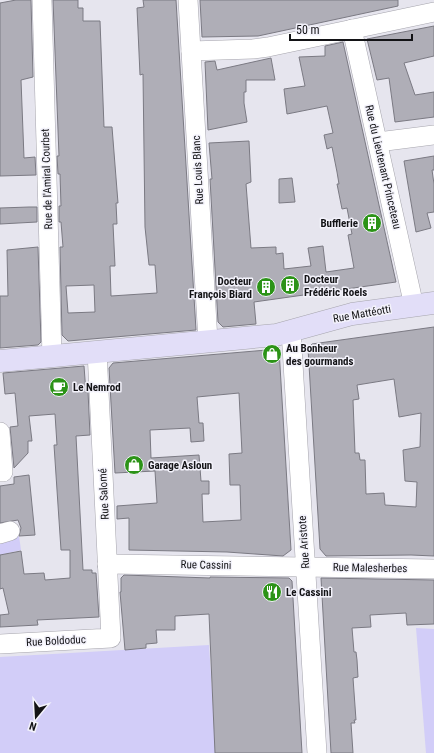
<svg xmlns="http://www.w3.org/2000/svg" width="434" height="753" font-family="'Roboto Condensed',sans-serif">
<rect width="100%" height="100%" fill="#e6e5ee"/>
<g fill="#d2cdf8">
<path d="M19,536L21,550L0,555V540Z"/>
<path d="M416,628L434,629V753H426Z"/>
<path d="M209,645L216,753H0V657Z"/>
</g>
<g fill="#afaeb7" stroke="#7b7a83" fill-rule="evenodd">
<path d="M16,0H31L33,77L21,80L24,158L35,157L36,175L0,176V3Z"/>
<path d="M53,0H78V8H83V21H100L104,127H112L118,203H116L117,224H113L115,266H110L111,296L157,293L155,265H149L145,227L143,74L140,75L137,8L144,7L143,0H176L196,330L68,341L62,335L60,247H63L61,222H59V206H61L60,174H58L57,156H59ZM94,285L95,312L68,313L66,286Z"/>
<path d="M200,0H398V6L258,36L202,37Z"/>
<path d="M434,26V56L404,63L415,95L434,92V117L395,122L389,78L377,80L367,39Z"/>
<path d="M343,42L396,282L254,302L256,324L223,327L218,322L210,179H212L209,143L249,141L251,182L246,184L251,248L276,247V254L283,253L284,269L311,266L308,248L323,246L326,272L354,268L348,235L352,234L347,208L342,209L337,184H339L337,172L332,147L327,149L324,135L333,133L327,106L287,114L284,89L305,86L299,57L325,56V46Z"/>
<path d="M271,58L275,80H246V92H244V103L247,122L208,130L205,62L215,61L217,70Z"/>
<path d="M434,156V170H432L434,184V212L427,213L431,228L416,232L404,161Z"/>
<path d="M292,178L295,202L279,203V179Z"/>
<path d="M29,207H37V222L0,224V208Z"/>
<path d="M38,247L41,342L38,345L0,348V296H8L7,250Z"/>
<path d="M434,327V556L411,555L326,556L320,549L308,348L312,344ZM394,379L399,417L421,413L420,447L403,450L405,481L417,482L416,507L385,505L384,493L366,494L365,460H360L359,453H355L353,400L359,399L357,385Z"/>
<path d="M279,349L291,550L283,556L227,552L129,550V518L117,519V506L157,503L155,471L115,473L109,368L113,363ZM239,393L242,453L229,454L230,485H240L241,520L203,522L202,494H209V481H201L199,455L151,458L150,430L190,428L191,442L204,441L203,423H199L197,397Z"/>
<path d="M84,366L86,393L88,391L90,435L76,436L83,570H92V573H96L99,617L37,620L38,625L0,627V615L9,614L3,588L0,589V555L21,551L24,574L44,573L45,580L70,578V550H61L54,445H57L55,414L29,416L32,441H28V453L14,468L10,427L18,426L15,393L5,394L3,373Z"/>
<path d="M29,475L35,535L19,536L21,528L18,520L0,523V486L14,484V477Z"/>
<path d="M124,575L210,578V577L289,578L292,581L302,753H215L209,614L175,616V630H156L157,643L146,644V648L125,650L120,592H121V578Z"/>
<path d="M321,578L434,580V624L407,625L406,613L370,615L371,627L352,628L354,652H356L357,660L358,677L353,678L356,720H354L355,723H351L353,753H331Z"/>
</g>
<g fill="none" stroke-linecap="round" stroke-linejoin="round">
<defs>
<g id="street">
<path d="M42,0L52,357"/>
<path d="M188,0L208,341"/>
<path d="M352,29L414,306"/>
<path d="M191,51L253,49L268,47L434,12"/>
<path d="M378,142L434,135"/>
<path d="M291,331L317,753"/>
<path d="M0,432L3,472H0"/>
<path d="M0,534L10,531"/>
<path d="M107,564L434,569"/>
<path d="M0,644L111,638L97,351"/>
</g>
<path id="secondary" d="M0,361L276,335L352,314L434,303"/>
</defs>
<use href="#street" stroke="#a6a5ad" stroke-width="20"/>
<use href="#secondary" stroke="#a6a5ad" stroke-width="23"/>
<use href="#street" stroke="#fff" stroke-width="19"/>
<use href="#secondary" stroke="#e2def8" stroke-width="22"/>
</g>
<defs>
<symbol id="building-disc" viewBox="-11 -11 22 22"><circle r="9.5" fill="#2c9317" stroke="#f3f2fb"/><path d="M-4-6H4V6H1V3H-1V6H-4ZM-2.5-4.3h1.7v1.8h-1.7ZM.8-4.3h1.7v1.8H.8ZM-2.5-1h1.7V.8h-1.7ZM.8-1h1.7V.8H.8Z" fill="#fff"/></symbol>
<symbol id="shop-disc" viewBox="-11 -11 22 22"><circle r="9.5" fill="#2c9317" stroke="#f3f2fb"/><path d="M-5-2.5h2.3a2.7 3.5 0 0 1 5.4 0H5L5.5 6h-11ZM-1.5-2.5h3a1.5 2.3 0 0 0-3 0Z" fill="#fff"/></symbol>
<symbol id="cafe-disc" viewBox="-11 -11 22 22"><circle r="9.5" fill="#2c9317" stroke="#f3f2fb"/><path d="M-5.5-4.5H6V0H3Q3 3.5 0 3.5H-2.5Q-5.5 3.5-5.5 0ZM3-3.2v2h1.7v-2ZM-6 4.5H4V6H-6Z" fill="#fff"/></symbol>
<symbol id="restaurant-disc" viewBox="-11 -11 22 22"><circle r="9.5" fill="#2c9317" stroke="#f3f2fb"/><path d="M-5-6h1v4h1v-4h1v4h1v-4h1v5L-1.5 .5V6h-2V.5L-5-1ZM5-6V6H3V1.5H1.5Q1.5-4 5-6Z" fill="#fff"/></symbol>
</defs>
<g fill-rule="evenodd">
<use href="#building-disc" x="361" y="212" width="22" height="22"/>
<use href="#building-disc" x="279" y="274" width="22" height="22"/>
<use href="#building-disc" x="255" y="276" width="22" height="22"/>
<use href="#shop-disc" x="261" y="343" width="22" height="22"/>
<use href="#cafe-disc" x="48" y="376" width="22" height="22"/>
<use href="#shop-disc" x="123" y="454" width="22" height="22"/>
<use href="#restaurant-disc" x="261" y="581" width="22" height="22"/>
</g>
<g text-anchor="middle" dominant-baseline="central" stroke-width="3" stroke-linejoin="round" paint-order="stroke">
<g font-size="11" fill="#131316" stroke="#f3f2fb">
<text transform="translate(383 167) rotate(77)">Rue du Lieutenant Princeteau</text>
<text transform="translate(198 170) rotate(-93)">Rue Louis Blanc</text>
<text transform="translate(47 179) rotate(-92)">Rue de l'Amiral Courbet</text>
<text transform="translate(362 314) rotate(-10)">Rue Mattéotti</text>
<text transform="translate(104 494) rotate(-93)">Rue Salomé</text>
<text transform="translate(304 542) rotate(-94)">Rue Aristote</text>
<text transform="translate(206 565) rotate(1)">Rue Cassini</text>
<text transform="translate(370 568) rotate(1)">Rue Malesherbes</text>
<text transform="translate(56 641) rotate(-3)">Rue Boldoduc</text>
</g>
<g font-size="11" font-weight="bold" fill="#131316" stroke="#f3f2fb" text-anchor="start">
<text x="358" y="223" text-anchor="end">Bufflerie</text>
<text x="304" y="279">Docteur<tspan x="304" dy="13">Frédéric Roels</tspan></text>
<text x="252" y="281" text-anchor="end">Docteur<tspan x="252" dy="13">François Biard</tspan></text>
<text x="286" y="348">Au Bonheur<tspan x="286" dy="13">des gourmands</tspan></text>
<text x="73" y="387">Le Nemrod</text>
<text x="148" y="465">Garage Asloun</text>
<text x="286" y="592">Le Cassini</text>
</g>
</g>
<g transform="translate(36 717) rotate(198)" stroke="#f3f2fb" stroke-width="3" paint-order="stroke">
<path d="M0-3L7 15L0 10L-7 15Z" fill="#131316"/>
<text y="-6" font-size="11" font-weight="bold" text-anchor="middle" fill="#131316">N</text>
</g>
<path d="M290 34v6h122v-6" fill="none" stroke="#131316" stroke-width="2"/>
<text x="296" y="34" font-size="12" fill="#131316" stroke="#f3f2fb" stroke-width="3" paint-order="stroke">50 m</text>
</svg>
